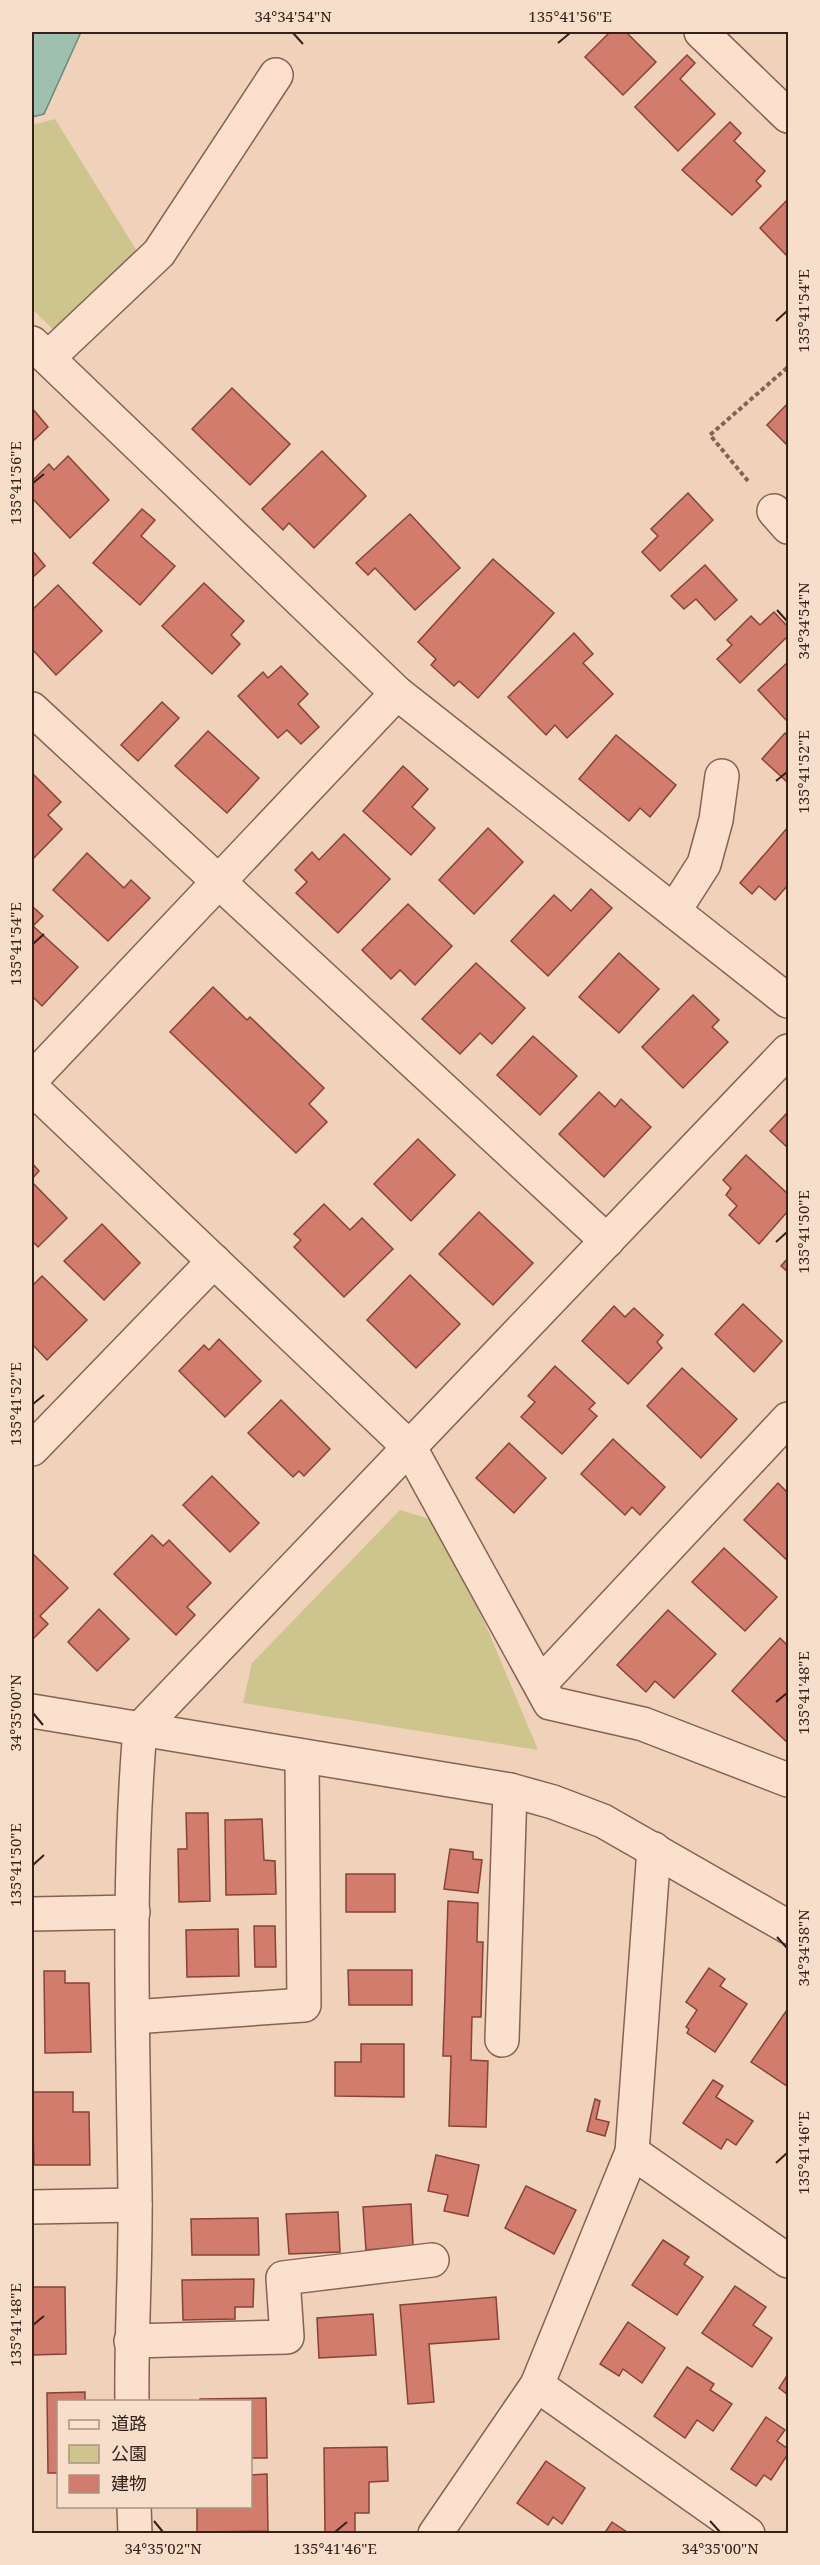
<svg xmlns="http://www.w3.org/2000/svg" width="820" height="2565" font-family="'Noto Serif','Noto Sans JP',serif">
<rect width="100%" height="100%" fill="#f0d2ba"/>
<g fill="#cec58e">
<path d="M55,119L140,256L62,338L32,309V125Z"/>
<path d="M400,1510L443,1523L538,1750L243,1703L252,1663Z"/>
</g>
<path fill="#9fc0ae" stroke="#668e7a" stroke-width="1.5" d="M32,32H81L44,114L32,117Z"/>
<g fill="#d17c6d" stroke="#884238" stroke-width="1.5">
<path d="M610,32H626L656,62L623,95L585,57Z"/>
<path d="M687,55L695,63L680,79L715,114L678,151L635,107Z"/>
<path d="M730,122L741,133L734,141L765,171L756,181L761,186L732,215L682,170Z"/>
<path d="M788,199V257L760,228Z"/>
<path d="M232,388L290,444L250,485L192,429Z"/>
<path d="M788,403V442L786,444L767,425Z"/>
<path d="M32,408L48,427L32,442Z"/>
<path d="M322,451L366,496L314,548L289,523L283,530L262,509Z"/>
<path d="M68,456L109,500L70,538L32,498V481L49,464L54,470Z"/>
<path d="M688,493L713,520L660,571L642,552L658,536L651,529Z"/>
<path d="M142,509L155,520L141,536L175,566L140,605L93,563Z"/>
<path d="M410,514L460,568L415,610L375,568L368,575L356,563Z"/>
<path d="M32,550L45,566L32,578Z"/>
<path d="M493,559L554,613L478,698L459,681L454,686L431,665L436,659L418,642Z"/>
<path d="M705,565L737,600L715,620L696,599L684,609L671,596Z"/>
<path d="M204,583L244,621L231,635L240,644L212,674L162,626Z"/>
<path d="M58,585L102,631L56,675L32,649V610Z"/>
<path d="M774,612L788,627V636L740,683L717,659L732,645L727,640L751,616L760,625Z"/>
<path d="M574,633L593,654L583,663L613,694L567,738L555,725L546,735L508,697Z"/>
<path d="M788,662V718L786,720L758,690Z"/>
<path d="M281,666L308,694L298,704L319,727L301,744L287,730L278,738L238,696L263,672L268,678Z"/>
<path d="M162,702L179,718L138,761L121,745Z"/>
<path d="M208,731L259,778L227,813L175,766Z"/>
<path d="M785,733L788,736V779L786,781L762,759Z"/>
<path d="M616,735L676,785L650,817L640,808L629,821L579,779Z"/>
<path d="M403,766L428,789L412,807L435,828L411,855L363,811Z"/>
<path d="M32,773L61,802L48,815L62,829L32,860Z"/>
<path d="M788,827V885L775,900L759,886L752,894L740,883Z"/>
<path d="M488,828L523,862L474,914L439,880Z"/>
<path d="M344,834L390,879L338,933L296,893L307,882L295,870L312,852L319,860Z"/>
<path d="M87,853L124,888L131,880L150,898L108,941L53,890Z"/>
<path d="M591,889L612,908L548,976L511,941L554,895L571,911Z"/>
<path d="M408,904L452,946L415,985L400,970L391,979L362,950Z"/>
<path d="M33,907L43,916L33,926L78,967L42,1006L32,996Z"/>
<path d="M619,953L659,989L619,1033L579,997Z"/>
<path d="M476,963L525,1008L492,1044L480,1033L460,1054L422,1019Z"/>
<path d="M213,987L247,1020L250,1017L324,1088L309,1104L327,1122L296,1153L170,1032Z"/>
<path d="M693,995L719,1020L712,1027L728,1042L683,1088L642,1047Z"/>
<path d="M533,1036L577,1076L540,1115L497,1075Z"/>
<path d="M599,1092L615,1107L621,1099L651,1127L604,1177L559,1134Z"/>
<path d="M788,1112V1148L770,1131Z"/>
<path d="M418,1139L455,1175L411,1221L374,1184Z"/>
<path d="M746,1155L788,1194V1211L759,1244L729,1215L737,1206L726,1195L731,1188L723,1180Z"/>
<path d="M32,1163L39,1171L32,1179Z"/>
<path d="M32,1182L67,1218L38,1247L32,1241Z"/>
<path d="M324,1204L350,1230L362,1218L393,1249L344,1297L294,1247L301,1240L294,1234Z"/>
<path d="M479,1212L533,1263L493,1305L439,1254Z"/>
<path d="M102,1224L140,1263L104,1300L64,1261Z"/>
<path d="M788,1258V1272L781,1266Z"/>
<path d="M410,1275L460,1324L416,1368L367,1320Z"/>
<path d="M42,1276L87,1320L47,1360L32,1344V1286Z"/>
<path d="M743,1304L782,1341L754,1372L715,1334Z"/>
<path d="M614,1306L625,1317L634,1308L663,1335L657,1342L662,1348L628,1384L582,1341Z"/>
<path d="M219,1339L261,1381L225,1417L179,1371L204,1345L209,1350Z"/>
<path d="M555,1366L595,1403L589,1409L597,1416L562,1454L521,1417L535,1402L528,1396Z"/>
<path d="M682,1368L737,1419L701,1458L647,1406Z"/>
<path d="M281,1400L330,1449L304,1476L299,1471L293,1477L248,1433Z"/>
<path d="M613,1439L665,1487L640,1515L632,1507L625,1515L581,1474Z"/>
<path d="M509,1443L546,1478L514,1513L476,1478Z"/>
<path d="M212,1476L259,1523L230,1552L183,1505Z"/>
<path d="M778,1483L788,1493V1561L744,1520Z"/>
<path d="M152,1535L163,1546L169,1540L211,1583L187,1607L195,1615L176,1635L114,1574Z"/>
<path d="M724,1548L777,1597L745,1631L692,1582Z"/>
<path d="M33,1554L68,1588L40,1616L48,1624L32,1640Z"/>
<path d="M99,1609L129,1639L97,1671L68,1642Z"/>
<path d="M668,1610L716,1654L674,1698L655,1681L646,1692L617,1665Z"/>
<path d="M780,1638L788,1646V1743L732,1691Z"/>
<path d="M186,1813H208L210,1901L179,1902L178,1849H187Z"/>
<path d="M262,1819L264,1860L275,1861L276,1894L226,1895L225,1820Z"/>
<path d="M450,1849L473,1852V1859L482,1860L478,1893L444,1889Z"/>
<rect x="346" y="1874" width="49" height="38"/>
<path d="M448,1901L478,1903L477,1942H483L481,2017H472L471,2060L488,2061L486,2127L449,2126L451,2056H443Z"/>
<path d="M254,1926H275L276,1967H255Z"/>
<path d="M238,1929L239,1976L187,1977L186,1930Z"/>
<path d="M709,1968L725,1979L720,1986L747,2004L715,2052L687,2033L689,2029L686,2027L697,2010L686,2002Z"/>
<path d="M348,1970H412V2005H349Z"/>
<path d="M44,1971H65V1983H89L91,2052L45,2053Z"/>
<path d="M787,2010L788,2011L787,2086L751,2062Z"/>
<path d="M361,2044H404V2097L335,2096V2062H361Z"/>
<path d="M713,2080L723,2086L716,2097L753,2121L736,2145L727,2139L721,2149L683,2123Z"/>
<path d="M32,2092H73V2112H89L90,2165H34Z"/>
<path d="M595,2099L600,2101L596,2119L609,2122L605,2136L587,2131Z"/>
<path d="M436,2155L479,2165L468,2216L444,2211L448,2195L428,2191Z"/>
<path d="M526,2186L576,2210L554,2254L505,2228Z"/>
<path d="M411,2204L413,2246L366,2250L363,2207Z"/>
<path d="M338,2212L340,2252L289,2254L286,2214Z"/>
<path d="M258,2218L259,2255H192L191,2219Z"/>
<path d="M663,2240L689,2257L684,2264L703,2277L677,2315L632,2285Z"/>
<path d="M254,2279L253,2307H235V2319L183,2320L182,2280Z"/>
<path d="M735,2286L766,2307L753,2325L772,2338L752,2367L702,2333Z"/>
<path d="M32,2287H65L66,2354L32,2355Z"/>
<path d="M496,2297L499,2339L429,2344L434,2402L408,2404L400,2305Z"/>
<path d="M373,2314L376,2355L319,2358L317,2318Z"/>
<path d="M628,2322L665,2348L642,2383L623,2369L619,2376L600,2364Z"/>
<path d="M687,2367L714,2384L710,2390L732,2404L713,2431L697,2420L685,2438L654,2416Z"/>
<path d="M788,2374V2395L779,2388Z"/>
<path d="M85,2392V2402H58V2473H48L47,2393Z"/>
<path d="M266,2398L267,2458H250V2402H200V2399Z"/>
<path d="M766,2417L785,2430L777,2441L788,2449V2454L771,2480L764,2475L756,2486L731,2469Z"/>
<path d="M387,2447L388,2481L369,2482V2513H355V2534H325L324,2448Z"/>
<path d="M546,2461L585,2488L562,2524L553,2517L548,2525L517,2503Z"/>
<path d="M267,2474L268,2531L197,2532V2506H250V2475Z"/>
<path d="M612,2522L630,2534H604Z"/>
</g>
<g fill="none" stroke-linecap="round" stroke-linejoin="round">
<defs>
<g id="minor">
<path d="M701,32L788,116"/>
<path d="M32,343L397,693L788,1001"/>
<path d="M48,358L159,253L276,75"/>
<path d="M774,511L788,527"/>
<path d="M32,709L607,1241"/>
<path d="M674,911L704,864L716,820L722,776"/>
<path d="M32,1079L397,693"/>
<path d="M32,1088L410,1448L550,1703L643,1724L788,1780"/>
<path d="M32,1449L214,1261"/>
<path d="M540,1684L788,1419"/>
<path d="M32,1711L510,1790L553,1802L603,1821L788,1927"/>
<path d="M32,1914L133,1912"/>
<path d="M133,2017L304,2005L302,1758"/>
<path d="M502,2040L510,1790"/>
<path d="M632,2152L788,2261"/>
<path d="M32,2207L135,2205"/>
<path d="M131,2341L287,2337L283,2278L432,2260"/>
<path d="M537,2385L748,2534"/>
<path d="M132,2402C131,2332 136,2262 135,2193C133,2038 127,1883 140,1729L788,1051"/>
<path d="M134,2506L135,2534"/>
<path d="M435,2534L537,2385L632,2152L654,1849"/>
</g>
</defs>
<use href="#minor" stroke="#886153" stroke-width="36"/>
<path stroke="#886153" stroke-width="4" stroke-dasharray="4.5 3" stroke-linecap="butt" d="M748,481L710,435L788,367"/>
<use href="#minor" stroke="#fbe1cd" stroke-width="33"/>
</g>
<path fill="none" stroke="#36201a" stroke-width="2" d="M293,33L303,44M558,43L570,33M776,321L787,311M33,483L44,474M777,610L787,621M776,781L787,772M33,944L44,934M776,1242L787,1232M33,1404L44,1395M776,1702L787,1693M33,1713L43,1725M33,1865L44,1855M777,1937L787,1948M776,2163L787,2153M33,2325L44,2316M154,2521L163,2532M710,2521L720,2532M335,2532L347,2522"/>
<rect width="820" height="2565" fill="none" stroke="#f7deca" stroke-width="66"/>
<rect x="57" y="2400" width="195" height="108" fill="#f7deca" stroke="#aa9284" stroke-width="1.5"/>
<rect x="69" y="2420" width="30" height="9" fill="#fbe1cd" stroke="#aa9284" stroke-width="1.5"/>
<text x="111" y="2430" font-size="18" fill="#36201a">道路</text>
<rect x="69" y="2445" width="30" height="18" fill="#cec58e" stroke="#aa9284" stroke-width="1.5"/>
<text x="111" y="2460" font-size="18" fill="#36201a">公園</text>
<rect x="69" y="2475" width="30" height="18" fill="#d17c6d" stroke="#aa9284" stroke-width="1.5"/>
<text x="111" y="2490" font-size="18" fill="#36201a">建物</text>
<rect x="33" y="33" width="754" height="2499" fill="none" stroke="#36201a" stroke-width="2"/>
<g font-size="15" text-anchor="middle" fill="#36201a">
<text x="293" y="22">34°34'54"N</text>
<text x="570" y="22">135°41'56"E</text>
<text transform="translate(804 311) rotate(-90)" y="5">135°41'54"E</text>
<text transform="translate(16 483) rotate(-90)" y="5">135°41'56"E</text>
<text transform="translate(804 621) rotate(-90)" y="5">34°34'54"N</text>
<text transform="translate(804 772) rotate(-90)" y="5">135°41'52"E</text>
<text transform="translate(16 944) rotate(-90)" y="5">135°41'54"E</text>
<text transform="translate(804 1232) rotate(-90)" y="5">135°41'50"E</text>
<text transform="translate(16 1404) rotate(-90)" y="5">135°41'52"E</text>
<text transform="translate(804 1693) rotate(-90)" y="5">135°41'48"E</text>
<text transform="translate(16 1713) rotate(-90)" y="5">34°35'00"N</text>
<text transform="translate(16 1865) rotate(-90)" y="5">135°41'50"E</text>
<text transform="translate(804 1948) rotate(-90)" y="5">34°34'58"N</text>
<text transform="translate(804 2153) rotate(-90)" y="5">135°41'46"E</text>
<text transform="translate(16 2325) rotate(-90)" y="5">135°41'48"E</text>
<text x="163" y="2554">34°35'02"N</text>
<text x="335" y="2554">135°41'46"E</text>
<text x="720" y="2554">34°35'00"N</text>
</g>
</svg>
